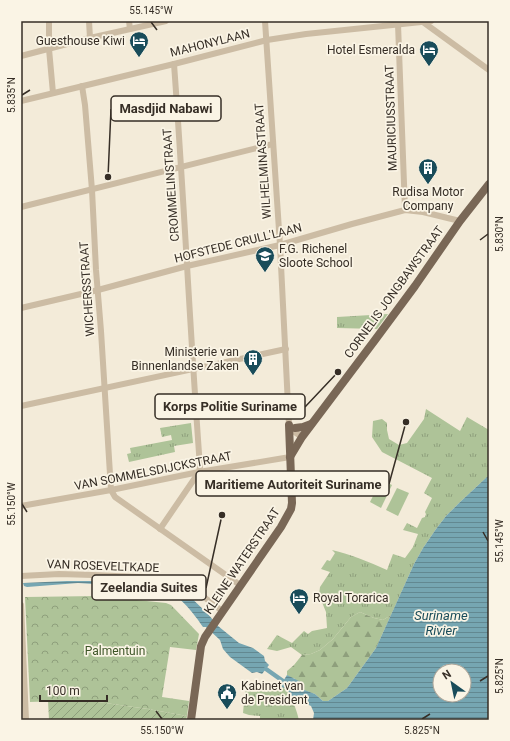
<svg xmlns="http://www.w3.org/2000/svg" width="510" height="741" font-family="Roboto,sans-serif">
<defs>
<pattern id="grass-tufts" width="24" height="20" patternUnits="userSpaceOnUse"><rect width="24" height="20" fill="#aec398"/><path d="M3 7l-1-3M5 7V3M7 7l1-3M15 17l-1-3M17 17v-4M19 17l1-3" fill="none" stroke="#8e9f7c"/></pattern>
<pattern id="forest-firs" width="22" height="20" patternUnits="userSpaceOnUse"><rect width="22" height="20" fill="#aec398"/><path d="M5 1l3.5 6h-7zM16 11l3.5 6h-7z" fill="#8e9f7c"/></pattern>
<pattern id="park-crowns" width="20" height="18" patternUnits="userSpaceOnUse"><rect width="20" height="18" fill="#aec398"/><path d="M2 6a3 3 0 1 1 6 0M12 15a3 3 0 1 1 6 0" fill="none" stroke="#8e9f7c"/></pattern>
<pattern id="garden-furrows" width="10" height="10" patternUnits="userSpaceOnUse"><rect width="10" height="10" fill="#aec398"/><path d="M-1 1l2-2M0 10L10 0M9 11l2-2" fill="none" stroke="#8e9f7c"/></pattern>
<pattern id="water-rules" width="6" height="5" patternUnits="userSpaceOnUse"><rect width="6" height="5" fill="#76a6b2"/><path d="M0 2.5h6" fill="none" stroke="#628891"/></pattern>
</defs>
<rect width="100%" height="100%" fill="#f3ebd9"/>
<g fill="url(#grass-tufts)">
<path d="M388,314L377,329L337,328V317Z"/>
<path d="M426,409L460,431L467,417L489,430V475L459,503L446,516L436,529L423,548L414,564L391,615L383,620L374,618L360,612L351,617L333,639L320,650L311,654L302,655L291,647L277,651L267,649L277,635L292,643L304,631L308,634L312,631L327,628L326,612L319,595L320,587L330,572L321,569L327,560L330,561L335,553L332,550C350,554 369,562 387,570L393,554L405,558L413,547L418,534L403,530L407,523L417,528L422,518L425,517L426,514L425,512L432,498L424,493L432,478L382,452L372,437L373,421L382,419L387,423V430L389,439L399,445L407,443L424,419Z"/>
<path d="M191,423L193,443L174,446L175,452L129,462L127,454L131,453L130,448L172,440L171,435L162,437L160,428Z"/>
<path d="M273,685C275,686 278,685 280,686C290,689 297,711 299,720H260V716L249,715L243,713L245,692L252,686L267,692Z"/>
</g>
<path fill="url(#forest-firs)" d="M360,612L374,618L383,620L391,615L376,648L347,688L328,701H323L315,694L301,689L294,678H291L287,675V671L294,665L302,655L311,654L320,650L333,639L351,617Z"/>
<path fill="url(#park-crowns)" d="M98,596L166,603L171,605L199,634L196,650L170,647L162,697L189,701L187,716L148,709L84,700L30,702L25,597Z"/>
<path fill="url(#garden-furrows)" d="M84,700L148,709L187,716L186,720H49L48,701Z"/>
<g fill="#aec398">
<path d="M381,480L392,485L381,508L370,502Z"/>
<path d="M397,488L409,493L398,516L386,510Z"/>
</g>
<g fill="url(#water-rules)" fill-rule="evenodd">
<path d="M489,475V720H313L314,713L311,706L302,702L295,700L286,689L280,686L287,675L301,682L302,689L315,694L323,701H328L347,688L376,648L414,564L423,548L436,529L446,516L459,503ZM440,671H464V695H440Z"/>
<path d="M67,581H90L171,586L182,589L208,614L218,626L239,643L253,648L264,656L265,661L269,665L262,674L257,672L252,673L230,657L223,649L220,640L206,627H203C195,615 180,595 166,591L130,588L94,584L78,583L27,587L24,586L23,583Z"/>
</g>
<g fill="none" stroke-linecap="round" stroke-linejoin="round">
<path stroke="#76a6b2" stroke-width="4.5" d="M266,669L283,681"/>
<g stroke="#ccbca4" stroke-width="6">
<path d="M49,21V49L53,93"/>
<path d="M89,21L90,38"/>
<path d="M129,21L130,29"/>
<path d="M265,21L280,245L289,425L293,431L302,437"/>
<path d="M423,22L489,70"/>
<path d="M398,24L405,210"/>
<path d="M21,56L90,38L166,21"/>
<path d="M82,86L85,105L92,190L96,270L101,331L111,490L115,497L240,585"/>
<path d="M21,101L174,64L267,40L306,34L431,21"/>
<path d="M21,207L273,144"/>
<path d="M21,308L98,290L187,266L280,245L352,224L405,210L423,212L460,221"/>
<path d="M21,406L286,349"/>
<path d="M21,506L111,490L199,472L290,457"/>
<path d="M160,529L199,472L200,467C190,332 184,198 174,64"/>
<path d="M21,576L59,574L93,575L159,578L180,581L186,583L222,611"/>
<path d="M21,605L26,720"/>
</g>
<g stroke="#796756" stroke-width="8">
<path d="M295,428L303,427L311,424"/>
<path d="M290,457L302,437L375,340L415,286L460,221L489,184"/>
<path d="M191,720L201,646L205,637L281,527L291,509L292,503L289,425"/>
</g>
</g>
<path fill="none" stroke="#362e26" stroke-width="1.5" d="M151,22L157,30M22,95L30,90M480,240L488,234M22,504L27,512M483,532L488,541M480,681L488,676M156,711L162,719M422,719L430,714"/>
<defs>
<symbol id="hotel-pin" viewBox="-11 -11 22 30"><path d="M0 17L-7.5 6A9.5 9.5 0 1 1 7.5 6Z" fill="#194c5a" stroke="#faf4e5"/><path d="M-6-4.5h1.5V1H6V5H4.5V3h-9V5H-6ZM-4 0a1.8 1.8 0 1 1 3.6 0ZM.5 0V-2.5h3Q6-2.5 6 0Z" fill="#fff"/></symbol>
<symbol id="building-pin" viewBox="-11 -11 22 30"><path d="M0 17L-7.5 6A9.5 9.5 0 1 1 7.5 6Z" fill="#194c5a" stroke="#faf4e5"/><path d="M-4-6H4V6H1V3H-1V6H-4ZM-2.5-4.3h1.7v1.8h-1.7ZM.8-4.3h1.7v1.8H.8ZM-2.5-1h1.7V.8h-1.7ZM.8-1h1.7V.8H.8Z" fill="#fff"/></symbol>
<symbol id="school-pin" viewBox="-11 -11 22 30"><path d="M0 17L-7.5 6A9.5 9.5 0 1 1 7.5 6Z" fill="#194c5a" stroke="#faf4e5"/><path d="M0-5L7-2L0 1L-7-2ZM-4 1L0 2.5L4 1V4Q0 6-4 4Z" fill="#fff"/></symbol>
<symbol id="civic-pin" viewBox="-11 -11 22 30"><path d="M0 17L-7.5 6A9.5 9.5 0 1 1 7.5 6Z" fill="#194c5a" stroke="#faf4e5"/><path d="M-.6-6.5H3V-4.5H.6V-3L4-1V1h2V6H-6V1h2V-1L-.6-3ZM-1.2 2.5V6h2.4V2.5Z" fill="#fff"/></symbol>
</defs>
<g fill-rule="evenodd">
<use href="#hotel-pin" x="128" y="30" width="22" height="30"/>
<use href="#hotel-pin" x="418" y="39" width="22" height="30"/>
<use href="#building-pin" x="417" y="157" width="22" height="30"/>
<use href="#school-pin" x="254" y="245" width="22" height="30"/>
<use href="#building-pin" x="242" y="348" width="22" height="30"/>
<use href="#hotel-pin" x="288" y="587" width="22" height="30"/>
<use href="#civic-pin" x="216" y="682" width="22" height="30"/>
</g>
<g text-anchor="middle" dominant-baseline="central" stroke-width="3.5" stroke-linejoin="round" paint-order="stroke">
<g font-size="12" fill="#362e26" stroke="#faf4e5" text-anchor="end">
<text x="125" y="41">Guesthouse Kiwi</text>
<text x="415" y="50">Hotel Esmeralda</text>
<text x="428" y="192" text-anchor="middle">Rudisa Motor<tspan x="428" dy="14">Company</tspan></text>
<text x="279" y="249" text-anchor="start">F.G. Richenel<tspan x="279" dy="14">Sloote School</tspan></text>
<text x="239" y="352">Ministerie van<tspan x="239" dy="14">Binnenlandse Zaken</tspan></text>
<text x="313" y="598" text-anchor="start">Royal Torarica</text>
<text x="241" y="686" text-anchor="start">Kabinet van<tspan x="241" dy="14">de President</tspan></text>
</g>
<g font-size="12" fill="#362e26" stroke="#faf4e5">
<text transform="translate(210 43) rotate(-14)">MAHONYLAAN</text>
<text transform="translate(391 118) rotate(-92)">MAURICIUSSTRAAT</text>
<text transform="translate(263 161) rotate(-94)">WILHELMINASTRAAT</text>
<text transform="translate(171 185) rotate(-94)">CROMMELINSTRAAT</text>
<text transform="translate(238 243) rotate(-14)">HOFSTEDE CRULL'LAAN</text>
<text transform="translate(87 289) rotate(-94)">WICHERSSTRAAT</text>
<text transform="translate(394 292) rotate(-54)">CORNELIS JONGBAWSTRAAT</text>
<text transform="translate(153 471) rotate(-11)">VAN SOMMELSDIJCKSTRAAT</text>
<text transform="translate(242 561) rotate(-56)">KLEINE WATERSTRAAT</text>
<text transform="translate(103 566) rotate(2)">VAN ROSEVELTKADE</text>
</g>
<g font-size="12" fill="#3e5628" stroke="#faf4e5">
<text x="115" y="651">Palmentuin</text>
</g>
<g font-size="13" font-style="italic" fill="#194c5a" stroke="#faf4e5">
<text x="441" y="615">Suriname<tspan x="441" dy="15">Rivier</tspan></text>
</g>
</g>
<path fill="none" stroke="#362e26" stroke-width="1.5" d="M108 177L111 109M338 372L305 407M406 422L389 484M222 515L206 588"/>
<g fill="#362e26" stroke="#faf4e5" stroke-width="1.5">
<circle cx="108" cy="177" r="4"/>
<circle cx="338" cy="372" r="4"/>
<circle cx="406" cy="422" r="4"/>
<circle cx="222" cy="515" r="4"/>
</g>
<g fill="#faf4e5" stroke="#362e26" stroke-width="1.5">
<rect x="111" y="96" width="110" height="25" rx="4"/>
<rect x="155" y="394" width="150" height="25" rx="4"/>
<rect x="196" y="471" width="193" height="25" rx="4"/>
<rect x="92" y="575" width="114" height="25" rx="4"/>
</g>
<g font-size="13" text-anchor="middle" font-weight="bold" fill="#362e26">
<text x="166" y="113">Masdjid Nabawi</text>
<text x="230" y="411">Korps Politie Suriname</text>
<text x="293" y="489">Maritieme Autoriteit Suriname</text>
<text x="149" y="592">Zeelandia Suites</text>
</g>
<rect width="510" height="741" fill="none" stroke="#faf4e5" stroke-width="44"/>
<g transform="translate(452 683) rotate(327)"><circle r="19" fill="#faf4e5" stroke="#aca599"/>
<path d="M0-3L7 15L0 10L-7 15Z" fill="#194c5a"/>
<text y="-6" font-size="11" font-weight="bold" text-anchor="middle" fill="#362e26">N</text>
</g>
<path d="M40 695v6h67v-6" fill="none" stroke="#362e26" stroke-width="2"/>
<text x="46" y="695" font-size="12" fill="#362e26" stroke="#faf4e5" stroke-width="3" paint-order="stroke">100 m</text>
<rect x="22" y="22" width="466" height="697" fill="none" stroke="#362e26" stroke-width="1.5"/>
<g font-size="10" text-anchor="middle" fill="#362e26">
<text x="151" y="14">55.145°W</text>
<text transform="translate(11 95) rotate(-90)" y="4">5.835°N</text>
<text transform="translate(499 234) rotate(-90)" y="4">5.830°N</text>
<text transform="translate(11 504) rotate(-90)" y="4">55.150°W</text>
<text transform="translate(499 541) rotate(-90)" y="4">55.145°W</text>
<text transform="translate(499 676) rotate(-90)" y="4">5.825°N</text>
<text x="162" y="734">55.150°W</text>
<text x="422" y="734">5.825°N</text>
</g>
</svg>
